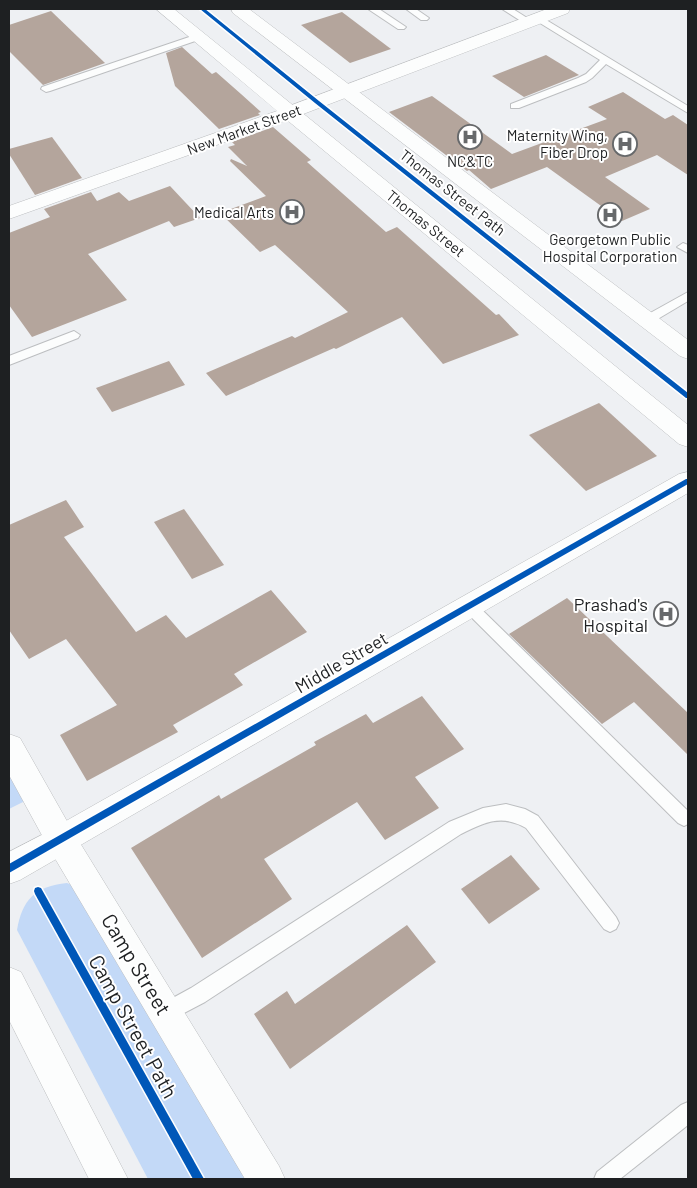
<svg xmlns="http://www.w3.org/2000/svg" width="697" height="1188" font-family="Barlow,sans-serif">
<rect width="100%" height="100%" fill="#eef0f3"/>
<g fill="#c3d9f7">
<path d="M9,773L25,801L9,809Z"/>
<path d="M67,883L81,889L249,1179H148L17,930C22,900 35,886 67,883Z"/>
</g>
<g fill="#b4a59c">
<path d="M51,11L105,63L43,85L9,51V25Z"/>
<path d="M342,12L391,49L350,63L301,25Z"/>
<path d="M182,47L212,74L216,72L241,94L261,112L258,113L260,115L219,129L175,86L166,53Z"/>
<path d="M546,55L579,75L524,97L492,76Z"/>
<path d="M623,92L665,119L673,115L688,125V175L657,155L605,177L650,209L622,221L547,167L491,189L469,170L467,171L389,112L432,96L512,154L607,119L588,107Z"/>
<path d="M273,127L311,160L307,162L386,232L397,227L496,315L499,314L519,335L443,364L402,317L336,349L334,348L226,396L206,373L292,336L295,338L348,312L275,245L260,252L220,213L266,196L230,161L231,159L247,166L228,147L235,145L232,142Z"/>
<path d="M52,137L82,178L35,195L9,154V149Z"/>
<path d="M170,186L200,218L174,227L169,221L88,254L127,300L32,337L9,305V233L50,217L44,209L91,192L97,201L119,192L129,201Z"/>
<path d="M169,361L185,385L112,412L96,388Z"/>
<path d="M599,403L657,456L586,491L529,435Z"/>
<path d="M66,500L84,527L64,537L136,632L166,615L186,638L271,590L307,632L234,674L243,685L173,725L178,732L87,781L60,735L117,705L66,639L29,659L9,630V525Z"/>
<path d="M184,509L224,565L192,579L154,522Z"/>
<path d="M567,598L688,713V755L634,702L602,724L509,634Z"/>
<path d="M422,696L464,749L415,777L439,808L385,840L357,802L264,859L292,899L202,958L131,848L219,795L221,799L316,745L314,742L366,714L373,723Z"/>
<path d="M511,855L540,889L489,924L461,889Z"/>
<path d="M407,925L436,962L290,1069L254,1014L287,991L295,1004Z"/>
</g>
<g fill="none" stroke-linecap="round" stroke-linejoin="round">
<defs>
<g id="service">
<path d="M368,9H379L406,27L404,29H398Z"/>
<path d="M406,9H416L429,18L427,20H421Z"/>
<path d="M502,9H513L532,21L530,23H524Z"/>
<path d="M538,15L688,106V113L606,64L592,78L586,82L519,108H511V104L578,78L586,74L600,60L535,20V16Z"/>
<path d="M198,34L201,35V39L50,91L46,92L41,89L42,87Z"/>
<path d="M683,243L688,245V253L677,247Z"/>
<path d="M688,292V301L651,323L647,324L641,320L643,317Z"/>
<path d="M74,331L80,335L78,338L9,365V356Z"/>
<path d="M469,600L474,602L688,811V824L684,826L678,823L464,610L461,606L464,602Z"/>
<path d="M506,804L525,809L538,816L616,917L619,923L616,929L610,932L604,929L526,828C502,814 485,822 461,834L205,1002L167,1022L160,1019L157,1012L160,1005L191,988L449,822L483,808Z"/>
<path d="M688,1102V1125L620,1179H594L597,1172L681,1105Z"/>
</g>
<g id="minor">
<path d="M547,9H570L568,13L298,116L291,118L284,116L282,112L284,108Z"/>
<path d="M688,472V493L72,850L61,855L50,850L45,840L50,830L679,474Z"/>
</g>
<g id="tertiary">
<path d="M156,9H174L688,425V447L679,444L287,120L9,219V206L277,111Z"/>
<path d="M231,9H249L688,340V359L680,356L233,13Z"/>
<path d="M61,825L72,830L77,840L72,850L20,880L9,884V852Z"/>
</g>
<g id="secondary">
<path d="M9,734L20,738L72,830L279,1166L285,1179H245L50,850L9,775Z"/>
<path d="M9,967L21,972L128,1179H89L9,1020Z"/>
</g>
</defs>
<use href="#service" stroke="#bcbec0" stroke-width="2"/>
<use href="#minor" stroke="#bcbec0" stroke-width="1"/>
<use href="#tertiary" stroke="#bcbec0" stroke-width="1"/>
<use href="#secondary" stroke="#bcbec0" stroke-width="1"/>
<use href="#service" fill="#fcfdfd" fill-rule="evenodd"/>
<use href="#minor" fill="#fcfdfd" fill-rule="evenodd"/>
<use href="#tertiary" fill="#fcfdfd" fill-rule="evenodd"/>
<use href="#secondary" fill="#fcfdfd" fill-rule="evenodd"/>
<defs>
<g id="cycleway">
<path d="M200,9H205L319,101L688,393V398H686L315,103Z"/>
<path d="M686,479H688V484L9,873V864Z"/>
<path d="M38,887L41,888L204,1179H193L35,894L34,891L35,888Z"/>
</g>
</defs>
<use href="#cycleway" stroke="#fff" stroke-width="3"/>
<use href="#cycleway" fill="#0057b8" fill-rule="evenodd"/>
</g>
<defs>
<symbol id="hospital-ring" viewBox="-11 -11 22 22"><circle r="9.5" fill="#fff" stroke="#67696b" stroke-width="1.5"/><path d="M-5-5h3v3.5h4V-5h3V5h-3V1.5h-4V5h-3Z" fill="#67696b"/></symbol>
</defs>
<g fill-rule="evenodd">
<use href="#hospital-ring" x="456" y="123" width="28" height="28"/>
<use href="#hospital-ring" x="611" y="130" width="28" height="28"/>
<use href="#hospital-ring" x="278" y="198" width="28" height="28"/>
<use href="#hospital-ring" x="596" y="201" width="28" height="28"/>
<use href="#hospital-ring" x="652" y="600" width="28" height="28"/>
</g>
<g text-anchor="middle" dominant-baseline="central" stroke-width="4" stroke-linejoin="round" paint-order="stroke">
<g font-size="15" fill="#1e2022" stroke="#fff">
<text transform="translate(244 129) rotate(-20)">New Market Street</text>
<text transform="translate(453 192) rotate(38)">Thomas Street Path</text>
<text transform="translate(426 223) rotate(39)">Thomas Street</text>
</g>
<g font-size="15" fill="#1e2022" stroke="#fff" text-anchor="end">
<text x="608" y="135">Maternity Wing,<tspan x="608" dy="17">Fiber Drop</tspan></text>
<text x="470" y="161" text-anchor="middle">NC&amp;TC</text>
<text x="274" y="212">Medical Arts</text>
<text x="610" y="239" text-anchor="middle">Georgetown Public<tspan x="610" dy="17">Hospital Corporation</tspan></text>
</g>
<g font-size="18" fill="#1e2022" stroke="#fff" text-anchor="end">
<text x="648" y="604">Prashad's<tspan x="648" dy="21">Hospital</tspan></text>
</g>
<g font-size="18" fill="#1e2022" stroke="#fff">
<text transform="translate(341 662) rotate(-30)">Middle Street</text>
</g>
<g font-size="21" fill="#1e2022" stroke="#fff">
<text transform="translate(137 964) rotate(59)">Camp Street</text>
<text transform="translate(134 1026) rotate(61)">Camp Street Path</text>
</g>
</g>
<rect width="697" height="1188" fill="none" stroke="#1e2022" stroke-width="20"/>
</svg>
